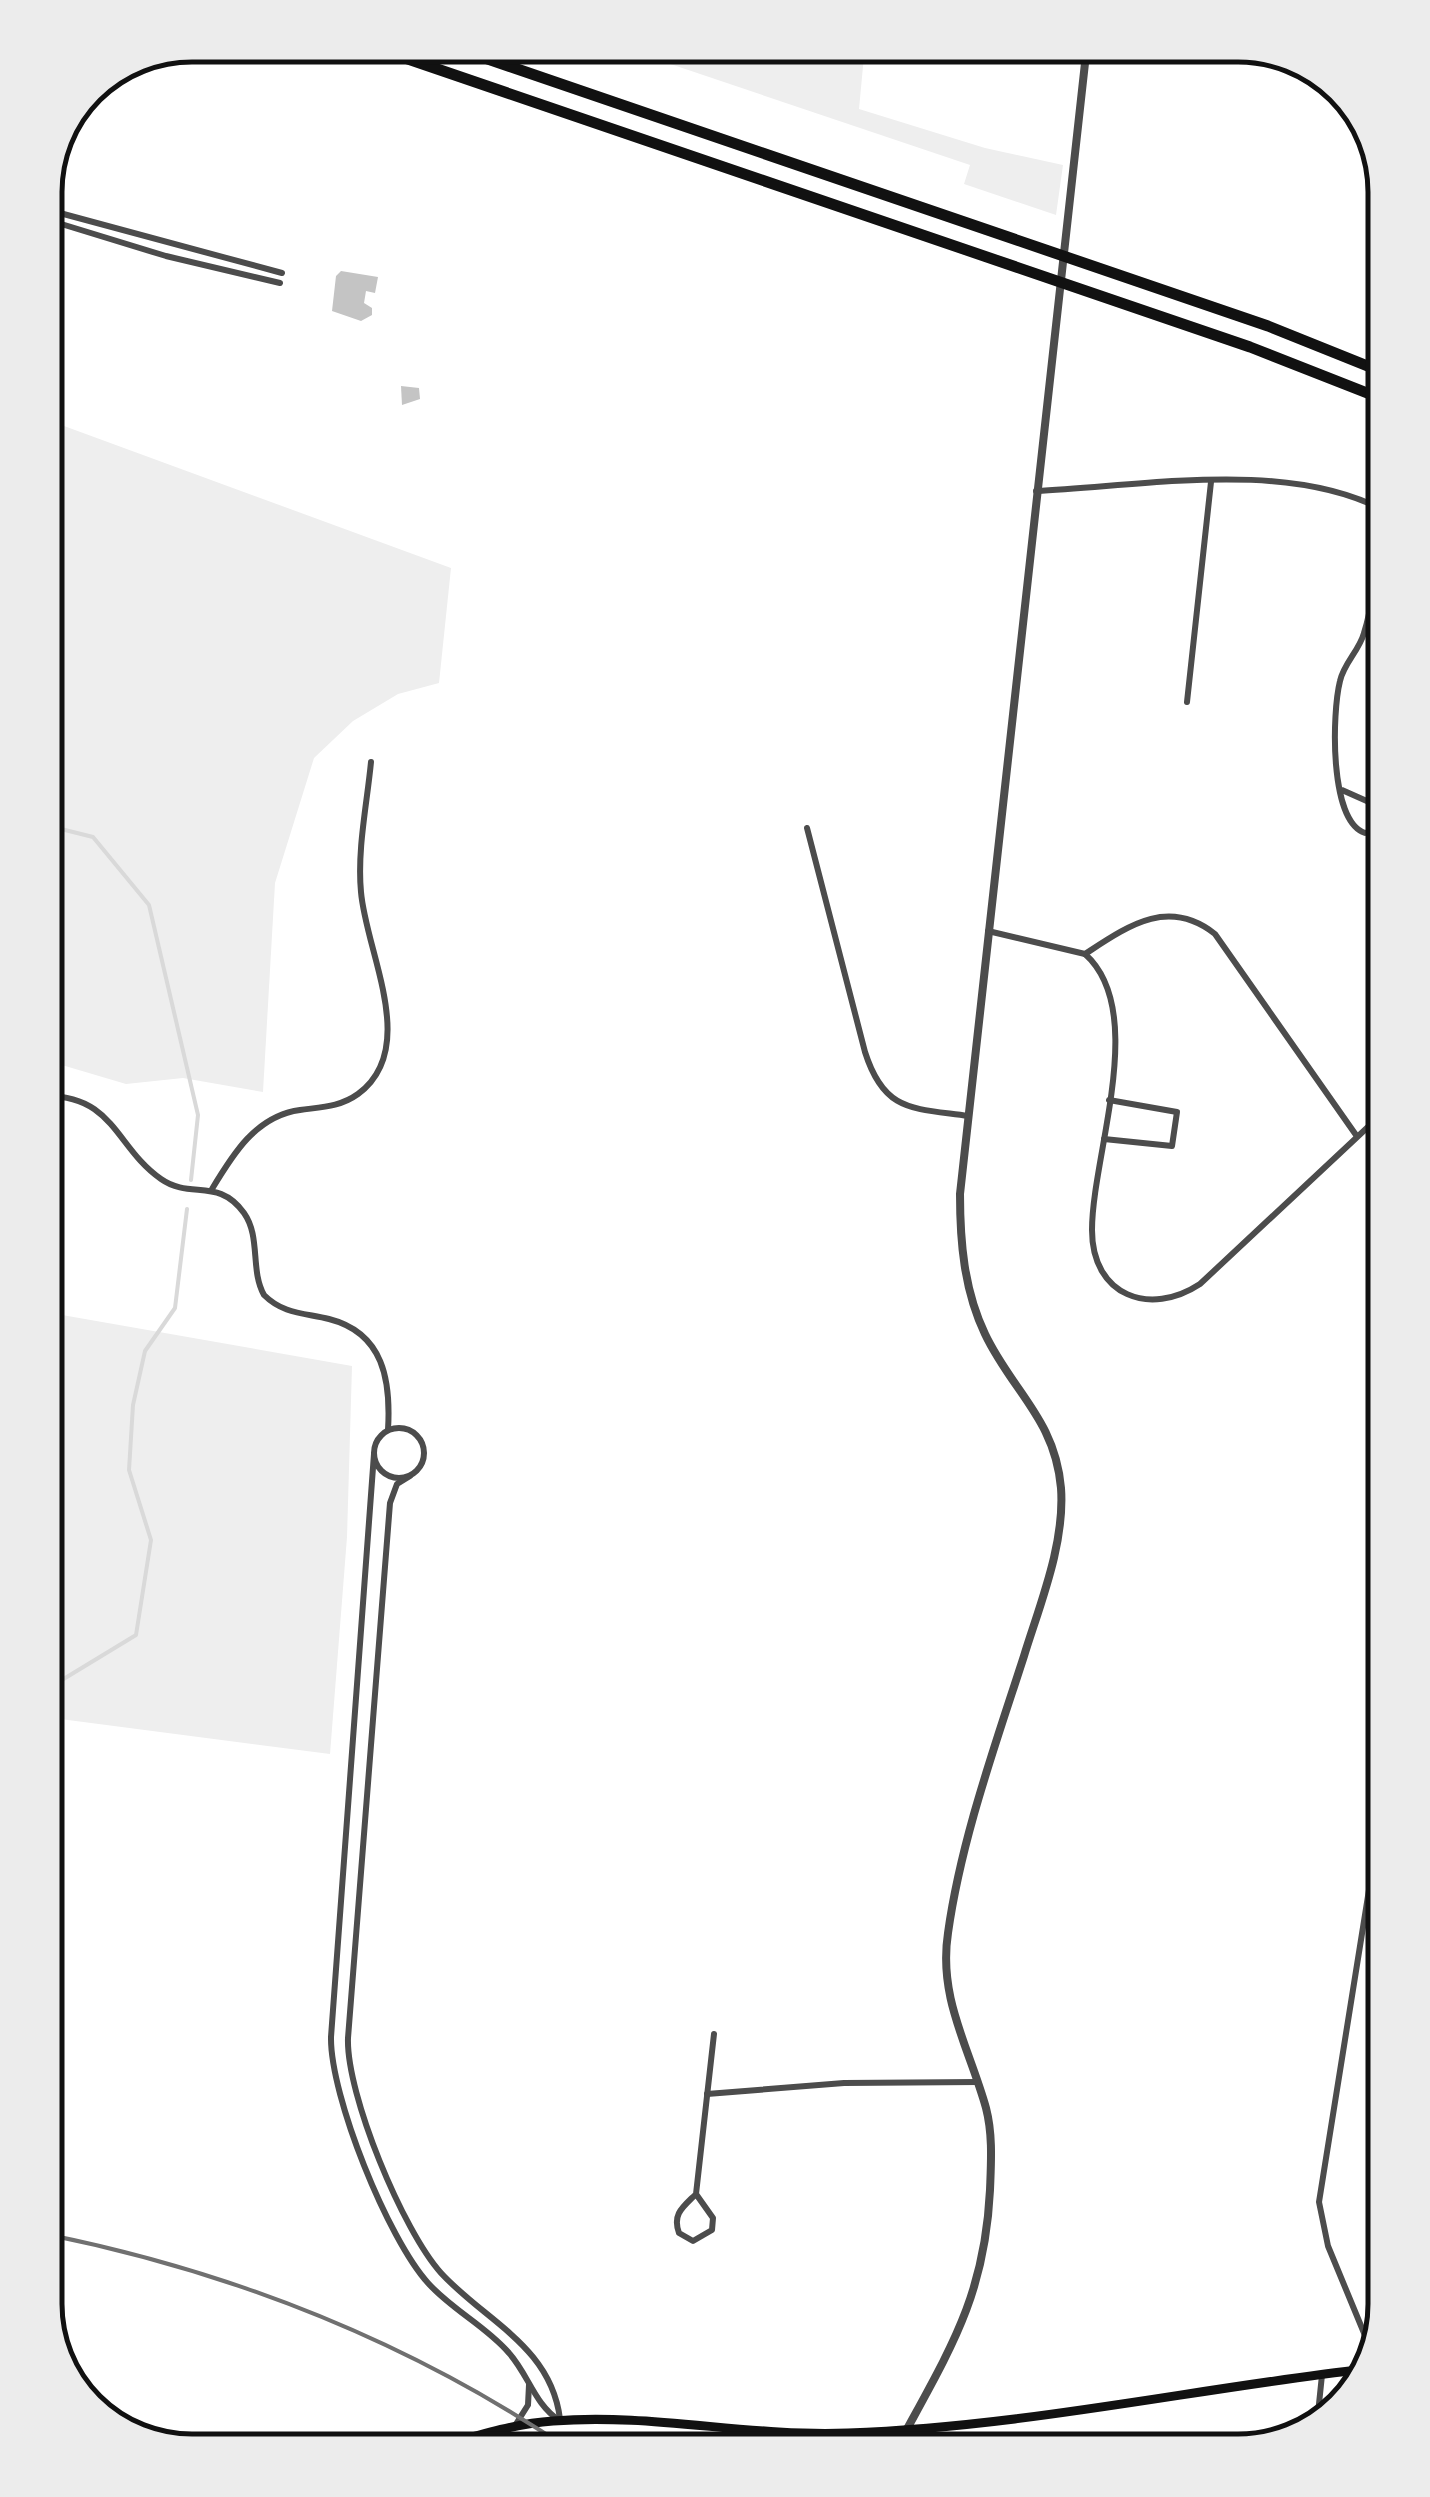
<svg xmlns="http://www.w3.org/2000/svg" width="1430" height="2497" font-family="'Source Sans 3',sans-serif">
<rect width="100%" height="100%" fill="#fff"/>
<g fill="#eee">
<path d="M614,45H865L859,109L985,148L1063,165L1056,215L964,184L970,165Z"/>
<path d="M45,419L451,568L439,683L398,694L353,721L314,758L275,883L263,1092L183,1078L126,1084L45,1060V977L50,945L45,944Z"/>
<path d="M45,1312L352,1366L347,1537L330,1754L45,1717Z"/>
</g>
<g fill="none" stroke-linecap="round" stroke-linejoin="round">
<g stroke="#d9d9d9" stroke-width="4">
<path d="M45,825L93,837L149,905L198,1115L191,1180"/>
<path d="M45,1713L52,1686L136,1635L151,1540L129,1470L133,1405L145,1351L175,1308L187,1209"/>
</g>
</g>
<g fill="#c4c4c4">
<path d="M341,271L378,277L375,293L366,291L364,303L372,308V315L361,321L332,311L336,276Z"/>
<path d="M401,386L419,388L420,399L402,405Z"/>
</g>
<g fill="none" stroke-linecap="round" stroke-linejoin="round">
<path stroke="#111" stroke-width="2.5" d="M802,58L806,45"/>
<g stroke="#4c4c4c" stroke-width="6">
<path d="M45,209L282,273"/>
<path d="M45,219L166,256L280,283"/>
<path d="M1036,491C1144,486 1286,459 1383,510"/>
<path d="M1187,702L1211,482"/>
<path d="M1342,790L1369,802L1382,817L1375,830L1365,833C1329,821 1332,713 1340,681C1344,663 1359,651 1364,633C1376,594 1377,550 1383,510"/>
<path d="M807,828L865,1052C884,1112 912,1108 968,1116"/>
<path d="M988,931L1085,954C1149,1011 1092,1155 1092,1230C1092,1296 1150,1317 1200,1284L1385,1111"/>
<path d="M1085,954C1128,926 1168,897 1215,934L1356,1135"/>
<path d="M45,1096C114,1095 116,1148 161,1179C191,1200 218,1177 244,1213C261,1237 250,1270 264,1295C283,1314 304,1313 329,1319C384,1333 391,1381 388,1430"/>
<path d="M1104,1139L1172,1146L1177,1112L1109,1100"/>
<path d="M212,1189C233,1154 256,1116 300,1110C321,1107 340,1107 358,1094C420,1048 366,953 361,892C357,850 367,804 371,762"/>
<circle cx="399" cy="1453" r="25"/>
<path d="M374,1454L331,2037C330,2096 388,2239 428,2283C452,2310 486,2326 509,2353C528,2374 535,2405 559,2420"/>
<path d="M410,1476L397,1484L390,1503L348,2038C346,2094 403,2231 441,2273C485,2321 551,2346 560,2419"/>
<path d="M707,2094L844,2083L978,2082"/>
<path d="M696,2194C683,2207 672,2214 679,2233L693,2241L712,2230L713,2218L696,2194L714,2034"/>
<path d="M1371,2350L1328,2246L1319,2202L1385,1790"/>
<path d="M1317,2423L1322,2375"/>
<path d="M516,2424L528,2405L529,2385"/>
</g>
<path stroke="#4c4c4c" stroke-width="8" d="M907,2429C954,2343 985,2291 990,2190C991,2163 993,2135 986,2108C969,2047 938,1998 948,1933C961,1840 995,1746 1024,1656C1040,1604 1065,1544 1061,1488C1055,1419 1012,1391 985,1334C964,1290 960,1242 960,1194L1087,45"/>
<path stroke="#111" stroke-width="9" d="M421,2452C464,2440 508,2424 553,2421C651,2413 749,2437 848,2433C1022,2427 1193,2389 1365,2369"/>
<g stroke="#111" stroke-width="11">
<path d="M367,45L1250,347L1385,400"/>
<path d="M447,45L1268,326L1385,373"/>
</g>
<path stroke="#707070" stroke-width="4" d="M45,2234C234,2272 413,2343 573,2452"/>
</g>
<path d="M0 0H1430V2497H0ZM192 62H1238A130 130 0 0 1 1368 192V2304A130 130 0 0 1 1238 2434H192A130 130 0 0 1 62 2304V192A130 130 0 0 1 192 62Z" fill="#ececec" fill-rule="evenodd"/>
<path fill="none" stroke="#111" stroke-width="5" d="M192 62H1238A130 130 0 0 1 1368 192V2304A130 130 0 0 1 1238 2434H192A130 130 0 0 1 62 2304V192A130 130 0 0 1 192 62Z"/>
</svg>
